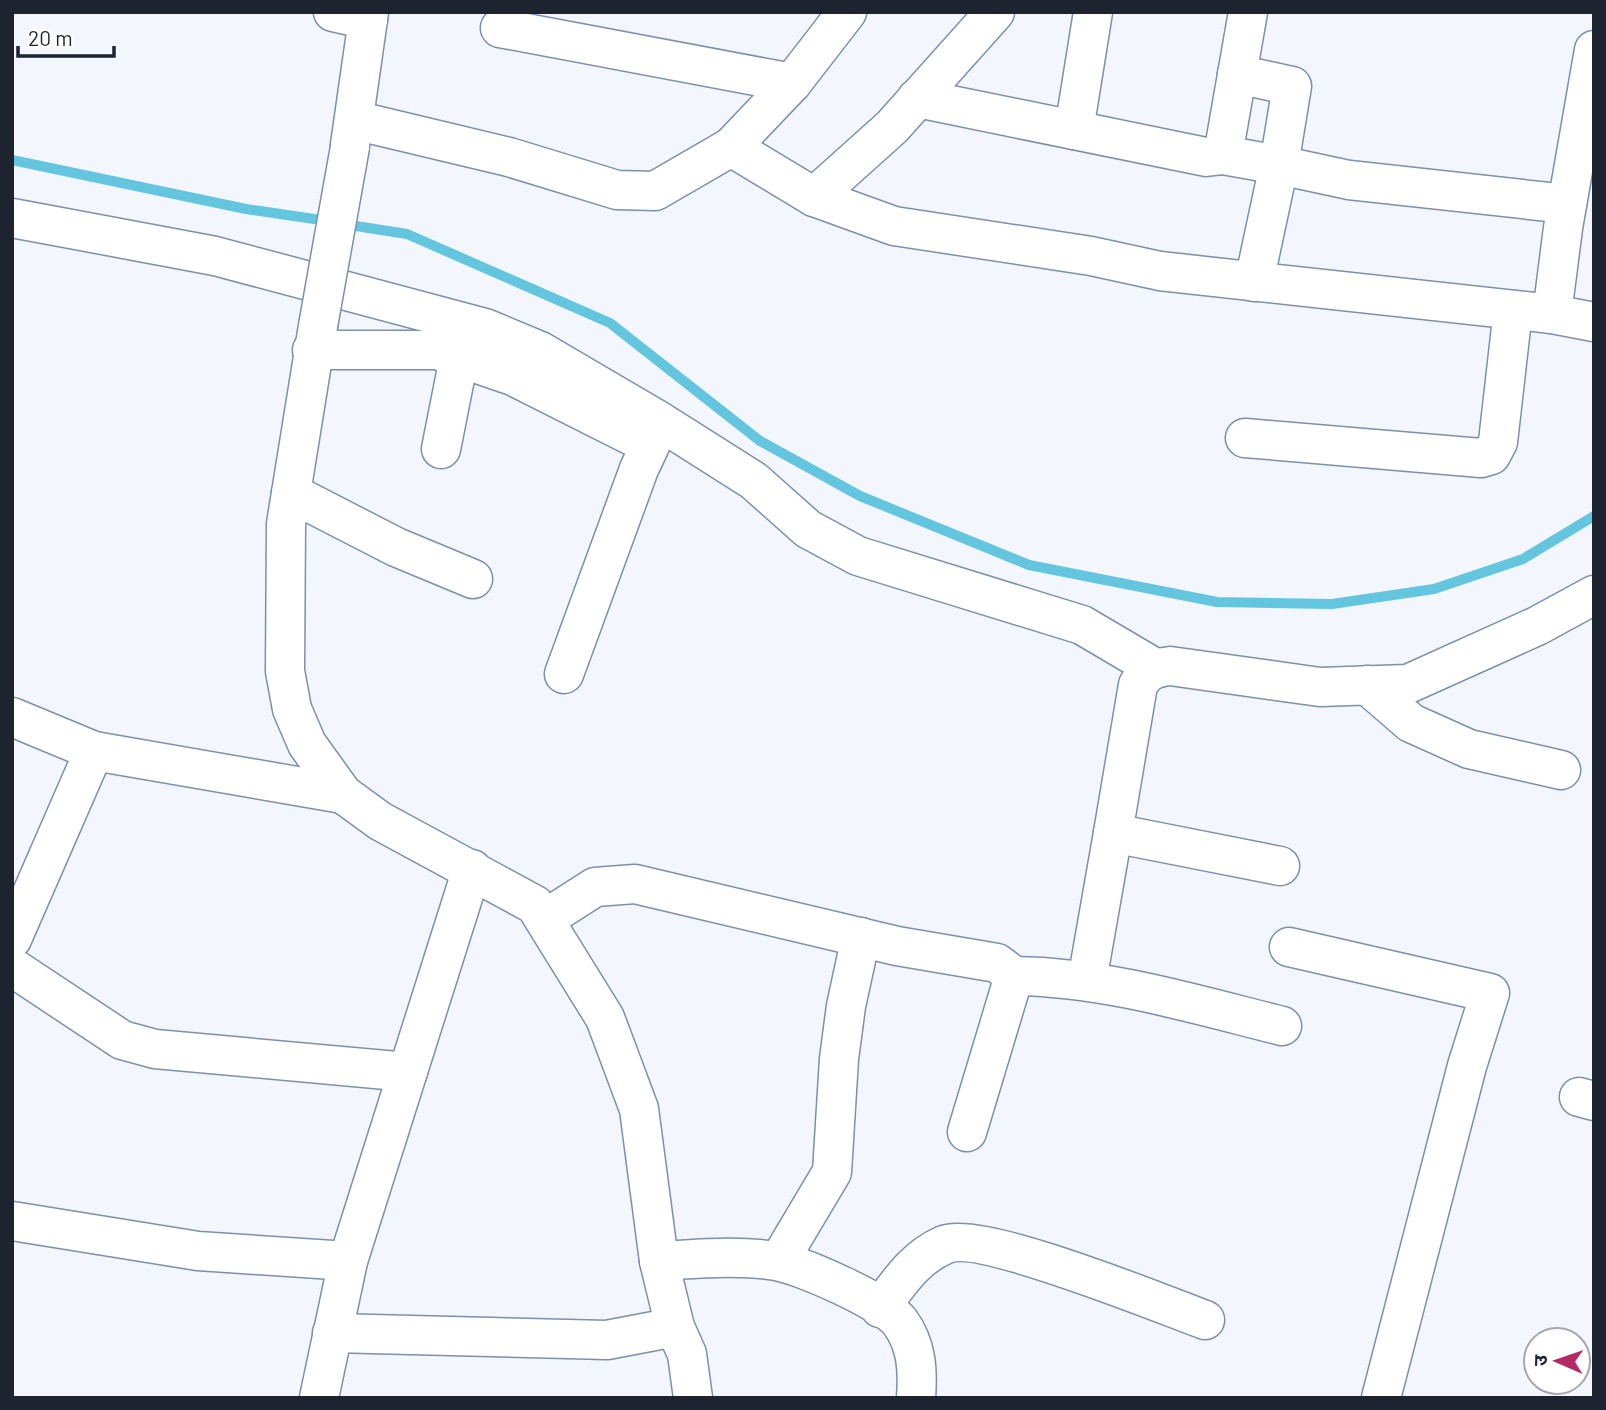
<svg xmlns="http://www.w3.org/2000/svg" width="1606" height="1410" font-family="Barlow,'Noto Sans Devanagari',sans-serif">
<rect width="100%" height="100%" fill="#f3f7fd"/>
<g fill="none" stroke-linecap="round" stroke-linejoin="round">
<g stroke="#64c5df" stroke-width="10">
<path d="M12,160L246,209L328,221"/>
<path d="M343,224L407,234L610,323L760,441L860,496L1029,565L1217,602L1332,604L1434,589L1523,559L1594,516"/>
</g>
<defs>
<g id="minor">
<path d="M333,12L368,20"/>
<path d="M500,28L792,83"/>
<path d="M1594,50L1563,228L1552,314L1594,322"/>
<path d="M1237,74L1292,86L1279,165L1349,180L1567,204"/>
<path d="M917,98L1206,157L1223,155L1248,12"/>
<path d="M354,120L509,157L617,190L655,191L731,147L792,83L847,12"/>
<path d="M1074,130L1093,12"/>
<path d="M350,145L369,12"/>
<path d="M731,147L814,197L894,226L1091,256L1160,271L1552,314"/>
<path d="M1223,155L1279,165L1254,282"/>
<path d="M814,197L892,127L995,12"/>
<path d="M12,218L215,256L485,328L540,351L661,422L754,481L808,529L858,556L1082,625L1155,668"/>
<path d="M318,326L286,524L285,671L292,709L307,744L343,794L380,821L535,905L605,1018L639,1109L659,1261L675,1327L687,1354L693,1398"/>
<path d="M312,350H437L513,376L638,439L648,448"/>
<path d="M1245,438L1481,458L1491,455L1498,442L1513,310"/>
<path d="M441,449L459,358"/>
<path d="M291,493L396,547L473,579"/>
<path d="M564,674L639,469L660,424"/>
<path d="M1367,685L1411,723L1469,749L1561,770"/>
<path d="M12,717L94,751"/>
<path d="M1113,833L1138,685C1146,671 1154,668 1170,666L1320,687L1408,684L1537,626L1594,595"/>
<path d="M545,919L595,887L635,884L897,946L997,963L1014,976L967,1132"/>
<path d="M12,939L94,751L343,794"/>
<path d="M1289,947L1490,993L1467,1066L1381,1398"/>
<path d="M12,967L122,1040L155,1049L408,1072"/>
<path d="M1014,976C1105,977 1194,1004 1282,1026"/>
<path d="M1087,981L1113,833L1280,866"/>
<path d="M1579,1097L1594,1101"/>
<path d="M12,1221L198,1251L348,1261L472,869"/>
<path d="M659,1261C698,1259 738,1255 776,1261C801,1265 885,1302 900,1322C917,1345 918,1371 916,1398"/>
<path d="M779,1261L832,1172L839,1059L846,1006L861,937"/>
<path d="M880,1308C898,1284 914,1258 944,1245C978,1229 1162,1304 1205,1320"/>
<path d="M332,1333L607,1340L675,1327"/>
<path d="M319,1398L348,1261"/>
</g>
</defs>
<use href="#minor" stroke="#7c8fab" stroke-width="41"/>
<use href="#minor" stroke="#fff" stroke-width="38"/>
<defs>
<path id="minor-bridge" d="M318,326L350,147"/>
</defs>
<use href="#minor-bridge" stroke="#7c8fab" stroke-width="41" stroke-linecap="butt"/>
<use href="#minor-bridge" stroke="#fff" stroke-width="38"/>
</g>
<rect width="1606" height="1410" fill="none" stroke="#1d2430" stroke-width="28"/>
<g transform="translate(1557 1361) rotate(272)"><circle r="33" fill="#ffffff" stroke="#a5a7ac" stroke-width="2"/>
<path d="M0-5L12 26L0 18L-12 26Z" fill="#b52a65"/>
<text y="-10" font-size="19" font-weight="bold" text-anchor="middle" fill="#1d2430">उ</text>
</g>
<path d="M18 46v10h96v-10" fill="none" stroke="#1d2430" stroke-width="3.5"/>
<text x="28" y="46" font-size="21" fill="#1d2430" stroke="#ffffff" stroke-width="5" paint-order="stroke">20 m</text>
</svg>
